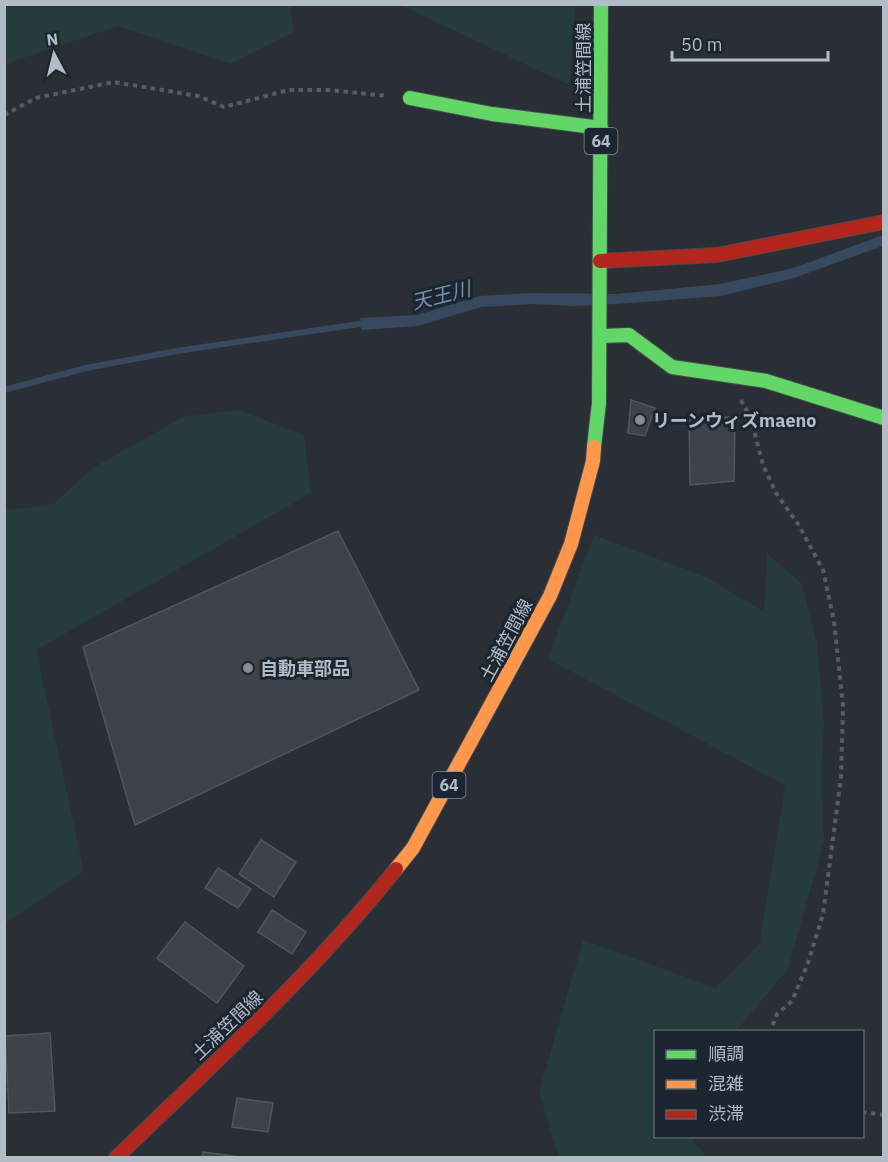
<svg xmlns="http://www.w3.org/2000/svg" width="888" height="1162" font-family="'IBM Plex Sans','Noto Sans JP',sans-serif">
<rect width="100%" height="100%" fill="#292f35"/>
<g fill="#263c3c">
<path d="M4,5H290L294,32L230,64L118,26L5,64Z"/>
<path d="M405,5H575L569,85L405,7Z"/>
<path d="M239,410L304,435L311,493L36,650L84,871L5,923V508L8,510L54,504L91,469L185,416Z"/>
<path d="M594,535L708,578L764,612L767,553L802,584L817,644L824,724L821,775L824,841L788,969L736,1031L656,1032V1136L690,1137L707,1157H559L539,1092L583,940L716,988L760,943L785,785L548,659Z"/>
</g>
<path fill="#36495e" d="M883,235V246L794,278L721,296L617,304L575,306L534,304L481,307L418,326L361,330L360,318L417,315L480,296L534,293L617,294L720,284L794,268Z"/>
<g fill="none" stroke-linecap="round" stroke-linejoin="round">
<path stroke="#36495e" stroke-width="6" d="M4,390L86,368L177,351L366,323"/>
</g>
<g fill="#3e4349" stroke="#51565d" stroke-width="1.5">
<path d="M631,400L655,408L645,436L628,433Z"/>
<path d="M735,417L734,481L690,485L689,418Z"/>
<path d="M338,531L419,690L135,825L83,647Z"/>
<path d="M261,840L296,862L274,897L239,874Z"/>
<path d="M218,868L251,889L238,908L205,888Z"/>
<path d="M272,910L306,932L292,954L258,932Z"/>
<path d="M185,922L244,966L217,1003L157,958Z"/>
<path d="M50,1033L55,1111L9,1113L5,1036Z"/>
<path d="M237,1098L273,1103L268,1132L232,1127Z"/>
<path d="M203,1152L247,1158H202Z"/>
</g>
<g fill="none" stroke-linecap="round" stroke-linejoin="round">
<defs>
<g id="fast">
<path d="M410,98L492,114L601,128"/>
<path d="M601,336L629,335L672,367L766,381L884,418"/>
<path d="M594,447L599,403L601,4"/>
</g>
<path id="slow" d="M396,869L413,848L550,596L571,544L593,461L594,447"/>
<g id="jam">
<path d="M600,261L717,255L884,222"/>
<path d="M116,1158C212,1065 312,974 396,869"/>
</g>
</defs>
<use href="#fast" stroke="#474b50" stroke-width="16"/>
<use href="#slow" stroke="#474b50" stroke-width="16"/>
<use href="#jam" stroke="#474b50" stroke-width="16"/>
<g stroke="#575d61" stroke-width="4" stroke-dasharray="4.5 4.5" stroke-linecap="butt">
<path d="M4,115L36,98L114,82L198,96L224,107L289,90H329L388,96"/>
<path d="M741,400L751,419L763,465L776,493L798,524L823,570L834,621L843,706L841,778L823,914L808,963L792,1001L777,1014L770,1032"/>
<path d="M862,1112L884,1115"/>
</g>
<use href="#fast" stroke="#63d668" stroke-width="14"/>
<use href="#slow" stroke="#ff974d" stroke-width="14"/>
<use href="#jam" stroke="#b3261e" stroke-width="14"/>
</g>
<g fill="#828b94" stroke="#1c2630" stroke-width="2">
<circle cx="640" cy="420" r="6"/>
<circle cx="248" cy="668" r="6"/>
</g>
<g text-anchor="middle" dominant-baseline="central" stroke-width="6" stroke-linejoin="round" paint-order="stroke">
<g fill="#1c2630" stroke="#858f9a" stroke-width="1.5">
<rect x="584.5" y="128" width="33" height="26" rx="4.5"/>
<rect x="432.5" y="772" width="33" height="26" rx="4.5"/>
</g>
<g font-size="16" font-weight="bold" fill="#b2bcc7">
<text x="601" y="141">64</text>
<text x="449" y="785">64</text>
</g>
<g font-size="18" fill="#b2bcc7" stroke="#1c2630">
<text transform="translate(583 68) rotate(-90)">土浦笠間線</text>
<text transform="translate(506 640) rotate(-62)">土浦笠間線</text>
<text transform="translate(227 1025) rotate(-44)">土浦笠間線</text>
</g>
<g font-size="18" font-weight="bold" fill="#b2bcc7" stroke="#1c2630" text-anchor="start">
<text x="652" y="420">リーンウィズmaeno</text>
<text x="260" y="668">自動車部品</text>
</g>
<g font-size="20" font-style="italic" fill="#738faa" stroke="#1c2630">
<text transform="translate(441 295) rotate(-14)">天王川</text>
</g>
</g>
<rect width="888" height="1162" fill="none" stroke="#b2bcc7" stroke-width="12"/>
<rect x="654" y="1030" width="210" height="108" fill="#1c2630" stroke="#58626c" stroke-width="1.5"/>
<rect x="666" y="1050" width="30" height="9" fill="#63d668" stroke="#58626c" stroke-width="1.5"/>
<text x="708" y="1060" font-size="18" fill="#b2bcc7">順調</text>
<rect x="666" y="1080" width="30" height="9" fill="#ff974d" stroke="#58626c" stroke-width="1.5"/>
<text x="708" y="1090" font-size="18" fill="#b2bcc7">混雑</text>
<rect x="666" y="1110" width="30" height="9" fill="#b3261e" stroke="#58626c" stroke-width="1.5"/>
<text x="708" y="1120" font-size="18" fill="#b2bcc7">渋滞</text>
<g transform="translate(54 54) rotate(353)" stroke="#1c2630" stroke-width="4.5" paint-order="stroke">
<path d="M0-4.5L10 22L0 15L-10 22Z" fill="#b2bcc7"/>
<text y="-9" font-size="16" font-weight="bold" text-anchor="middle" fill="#b2bcc7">N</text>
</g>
<path d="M672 51v9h156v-9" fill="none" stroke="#b2bcc7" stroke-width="3"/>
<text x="681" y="51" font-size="18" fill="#b2bcc7" stroke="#1c2630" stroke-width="4.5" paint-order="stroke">50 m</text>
</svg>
